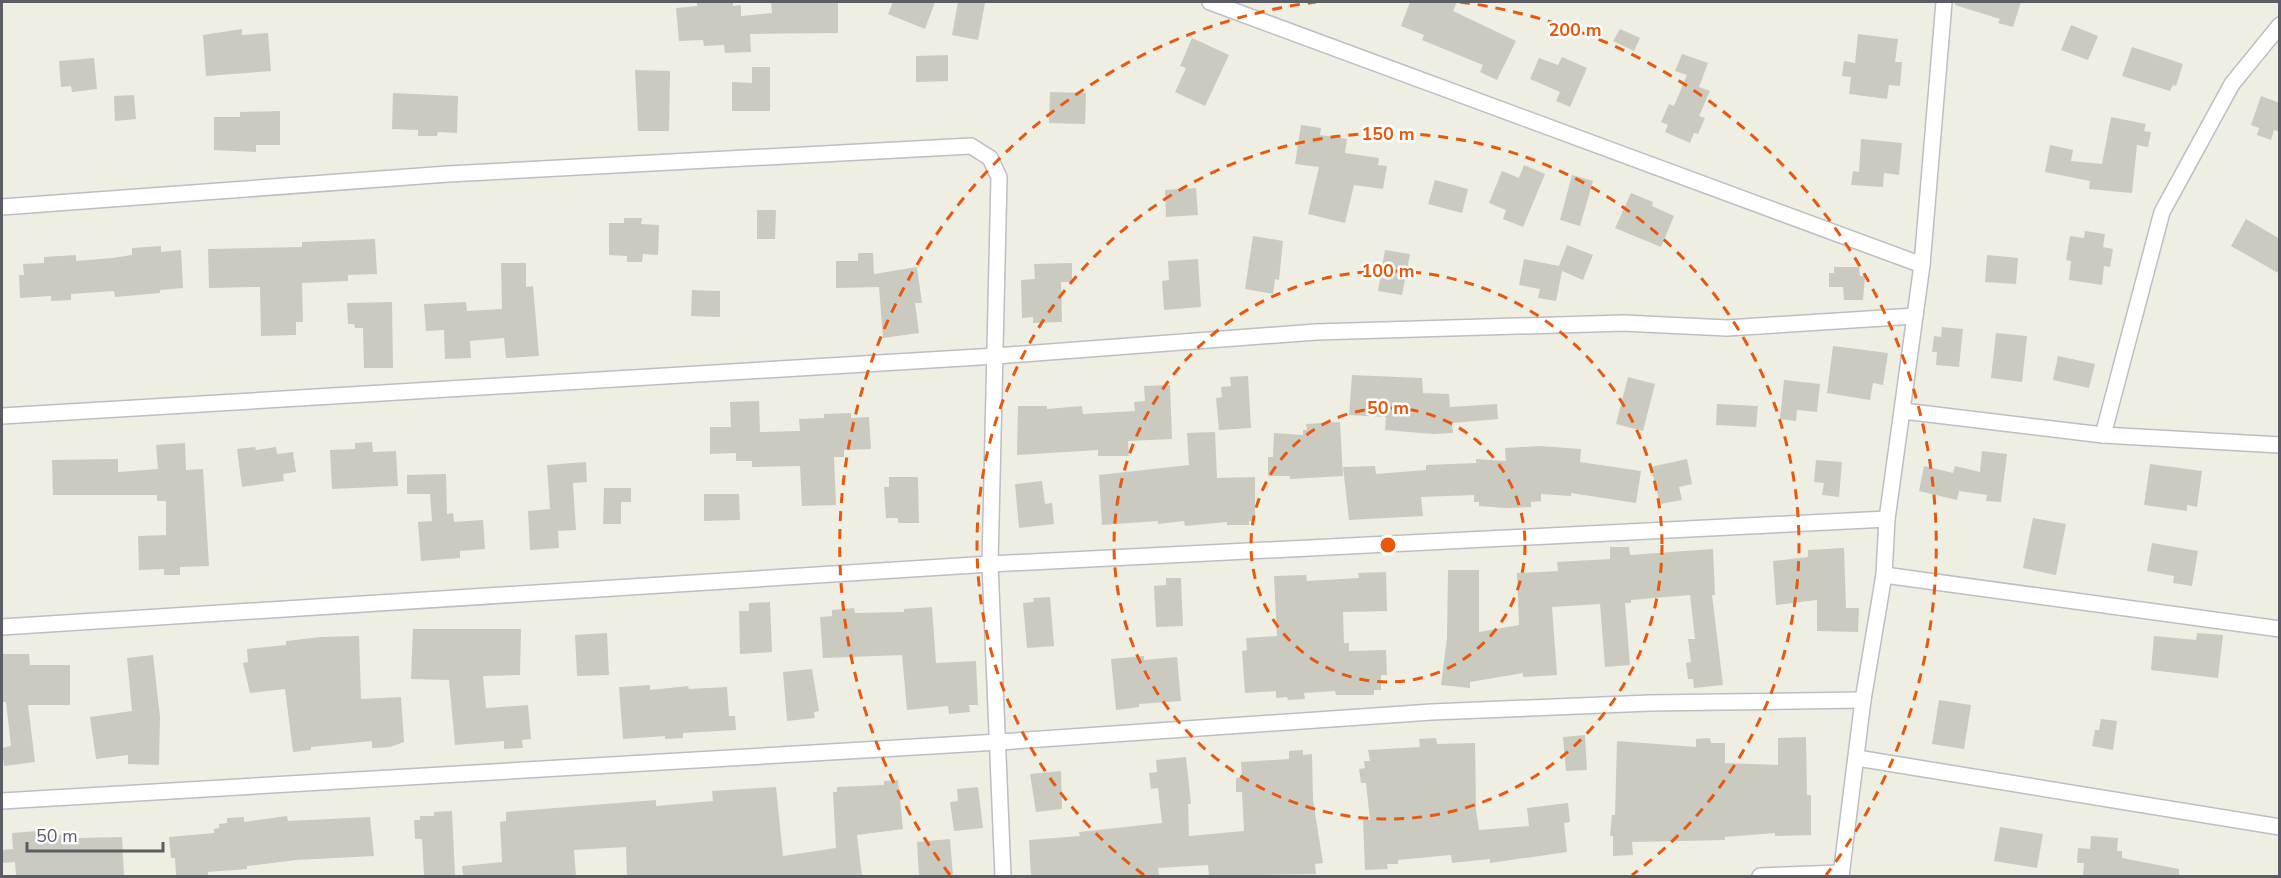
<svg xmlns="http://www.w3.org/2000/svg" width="2281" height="878" font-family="'Nunito Sans',sans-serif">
<rect width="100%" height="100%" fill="#eeeee2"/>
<g fill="#cbcac1">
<path d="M697,2H733V6L741,5V16L772,13L771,2H838V33L750,34L751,52L725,53L724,45L704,46L703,40L679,41L676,8L697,6Z"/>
<path d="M893,2H935L925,29L888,14Z"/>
<path d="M958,2L985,3L978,40L952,35Z"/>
<path d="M1410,2H1457L1453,11L1516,41L1497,80L1480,72L1483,65L1422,40L1424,35L1401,26Z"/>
<path d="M1955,2H2021L2013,27L1998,23L2000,19L1955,5Z"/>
<path d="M2071,25L2098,36L2088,60L2061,50Z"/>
<path d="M242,29V35L268,33L271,71L206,76L203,35Z"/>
<path d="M1620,29L1640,38L1634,51L1613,41Z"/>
<path d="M1858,34L1898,39L1895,62H1902L1900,86L1889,85L1887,99L1849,94L1851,77L1842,76L1844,61L1855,63Z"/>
<path d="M1192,38L1229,55L1205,106L1175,92L1186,68L1180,66Z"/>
<path d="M2132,47L2183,64L2176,86L2173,85L2170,91L2122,76Z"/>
<path d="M1682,54L1708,63L1699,87L1710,91L1699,116L1705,118L1698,134L1694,133L1690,143L1665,132L1668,125L1661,122L1669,104L1674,106L1687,75L1675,71Z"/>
<path d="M948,55V81L916,82V56Z"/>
<path d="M1562,57L1587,68L1570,107L1556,101L1560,92L1530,79L1539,58L1558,65Z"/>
<path d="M94,58L97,89L72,92L71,86L61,87L59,61Z"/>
<path d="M752,67H770V111H732V82L752,83Z"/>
<path d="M635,70L670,71L669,131H638Z"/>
<path d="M1050,92L1086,93L1085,124L1049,123Z"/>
<path d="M393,93L458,96L457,133L438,132L437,136H418V130L392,129Z"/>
<path d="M134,95L136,119L115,121L114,96Z"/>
<path d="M2261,96L2280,103V132L2274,130L2271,140L2257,135L2259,128L2251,125Z"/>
<path d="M280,111V145H256V152L214,150V117H240V112Z"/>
<path d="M2111,117L2146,124L2144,131L2151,132L2148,147L2137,145L2132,193L2089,189L2090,181L2045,172L2050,145L2073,150L2071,161L2102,164Z"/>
<path d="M1301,125L1321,128L1320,135L1347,139L1345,153L1379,158L1378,165L1387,166L1383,189L1354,185L1345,223L1308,214L1319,167L1295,164Z"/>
<path d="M1861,139L1902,143L1899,175L1884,173L1883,187L1851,185L1853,171L1859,172Z"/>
<path d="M1524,165L1545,174L1523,227L1503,219L1506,210L1489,203L1502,171L1519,178Z"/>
<path d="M1572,175L1593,181L1580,226L1560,220Z"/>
<path d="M1435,180L1468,189L1462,213L1428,204Z"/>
<path d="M1196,188L1198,215L1166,217L1165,190Z"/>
<path d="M1631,193L1653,202L1652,206L1674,216L1661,247L1615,228Z"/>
<path d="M757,210H776L775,239H757Z"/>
<path d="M624,218H642L641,224L659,225L658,255L643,254L642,262H627V256L609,255V223H624Z"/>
<path d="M2246,219L2280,239V274L2231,246Z"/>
<path d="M2085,231L2105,234L2103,247L2113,249L2110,267L2104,266L2102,285L2069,280L2071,261L2066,260L2070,236L2084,238Z"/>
<path d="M1253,236L1283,241L1279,280L1275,279L1273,294L1245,289Z"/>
<path d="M375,239L377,274L348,275V281L302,283L303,322H296V335L261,336L260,287L209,288L208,249L302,247V242Z"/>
<path d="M1567,245L1593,255L1583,280L1562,271L1556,301L1538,298L1540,289L1519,285L1524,259L1559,266Z"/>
<path d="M161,246V252L181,250L183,288L160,290V293L115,297L114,291L71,294V300L51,301V296L20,298L19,275H24L23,264L44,263V257L76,255V261L112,258L132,255V248Z"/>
<path d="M1385,250L1410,254L1402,295L1378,291Z"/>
<path d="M858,253H873L874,274L917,267L922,303H915L919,333L883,338L879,287L836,288V261H858Z"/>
<path d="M1987,255L2018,258L2016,284L1985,282Z"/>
<path d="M1198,259L1201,307L1164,310L1162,281L1169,280L1168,261Z"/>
<path d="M501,263H526V287L533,286L539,356L506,358L504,338L470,341L471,358L445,359L444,330L426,331L424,304L466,302L467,311L502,309Z"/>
<path d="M1072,263V282H1061L1062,322L1033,323V317L1022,318L1021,280L1035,279L1034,264Z"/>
<path d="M1834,267H1859L1860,276H1865L1863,300H1844L1843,287H1829V273H1834Z"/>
<path d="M692,290L720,291V317L691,316Z"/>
<path d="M392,302L393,368H364L363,328H355L354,324H348L347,303Z"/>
<path d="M1942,327L1963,329L1959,367L1936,365L1937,352H1932L1934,336L1941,337Z"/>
<path d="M1996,333L2027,336L2022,382L1991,378Z"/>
<path d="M1833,346L1888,353L1883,385L1873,383L1870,400L1827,393Z"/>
<path d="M2058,356L2095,364L2089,388L2053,380Z"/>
<path d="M1352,375L1422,378L1423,393L1449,394L1450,407L1497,404L1498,419L1452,423L1453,433L1433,434L1385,430L1386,417L1349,415Z"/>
<path d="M1248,376L1251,428L1219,430L1216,398L1222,397L1221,387L1231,386L1230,377Z"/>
<path d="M1628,377L1655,384L1643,431L1616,424Z"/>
<path d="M1784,380L1820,384L1817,412L1797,410L1796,421L1780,419Z"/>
<path d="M1170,385L1172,439L1128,441L1129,456H1098V450L1017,455L1018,406H1047V409L1082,406L1083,414L1135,411L1134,402L1145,401L1144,386Z"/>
<path d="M759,401L760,432L800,431L799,419L824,418V414L851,413V418L869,417L871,449L844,450V457H834L836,505L802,506L800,466L752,467V461H736V453L710,454V427H731L730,402Z"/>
<path d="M1717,404L1758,406L1756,427L1716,425Z"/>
<path d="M1340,422L1343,476L1290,479V476H1268V457H1273L1274,433L1303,435V430H1307L1306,424Z"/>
<path d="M1215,432L1217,478L1255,477V521H1249V525H1227V522L1185,526L1184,521L1158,524V521L1102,525L1099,475L1189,465L1187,433Z"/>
<path d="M372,442L373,452L396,451L398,486L332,489L330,450L355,449V443Z"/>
<path d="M185,443L186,470L203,469L209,566L180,567V575H164V569L139,570L138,536L166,535V501H157V495H53L52,460L118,459V472L158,469L156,445Z"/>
<path d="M1539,446L1581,449L1580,462L1641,471L1636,503L1571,493V496L1541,494V501L1531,502V507L1506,508L1479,506V502H1474V495L1421,497L1423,516L1349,520L1343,467L1375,466L1376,474L1426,470V465L1476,463V459L1506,461L1505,448Z"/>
<path d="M255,447L256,450L276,447L277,454L293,452L296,472L283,474L284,481L242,487L237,449Z"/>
<path d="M1982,451L2007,454L2001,502L1986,501L1987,495L1959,491L1957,500L1919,491L1924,466L1953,473L1955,466L1980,472Z"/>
<path d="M1687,459L1692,484L1679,487L1682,500L1660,504L1651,467Z"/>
<path d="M1816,460L1842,462L1839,497L1822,495L1824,483L1814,482Z"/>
<path d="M586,462L587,482L573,483L576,530L558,531L559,548L530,550L528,511L550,509L547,465Z"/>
<path d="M2150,464L2202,471L2197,507L2187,505V511L2144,505Z"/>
<path d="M446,474L447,514L453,513L454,522L483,520L485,549L460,551V558L421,561L418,522L432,521L430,494H407V475Z"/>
<path d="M889,477H918L919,523H898V518H886L884,487H889Z"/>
<path d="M1042,481L1045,504L1052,503L1054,524L1019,528L1015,484Z"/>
<path d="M604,488H631V502H621V524H603Z"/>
<path d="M704,494H739L740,520L704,521Z"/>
<path d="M2033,518L2066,524L2056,575L2023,568Z"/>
<path d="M2152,543L2198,551L2192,586L2173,583L2174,576L2147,571Z"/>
<path d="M1610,547H1629L1630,555L1713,549L1715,595H1712L1723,685L1694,688L1693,679H1688L1686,663L1691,662L1688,639H1695L1690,595L1631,600V603H1625L1630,665L1605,667L1600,604L1552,607L1557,675L1523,677V673L1470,682V688L1441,685L1447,638L1448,570H1479V632L1519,625L1517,573L1558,571L1557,562L1610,559Z"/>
<path d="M1844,548L1846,608H1859L1858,632L1817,631V600L1776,605L1773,561L1808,557V550Z"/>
<path d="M1386,572L1387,611L1343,612L1344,643H1349V651L1386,650L1387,675H1381V690H1374V695H1336L1335,691L1304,693L1305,699L1288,700L1287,697L1276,698V691L1245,693L1242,651L1247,650L1246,638L1277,636L1274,576L1306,575L1307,581L1359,578L1358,573Z"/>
<path d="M1166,578H1181L1183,626L1156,627L1154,586L1166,585Z"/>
<path d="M1050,597L1054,646L1027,648L1023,603L1034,602L1033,598Z"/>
<path d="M770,602L772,652L740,654L739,611H749V603Z"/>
<path d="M932,607L936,663L976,661L978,705H969L970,712L949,714L948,706L907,710L902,655L823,658L820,617L832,616V610L854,608L855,613L904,612V609Z"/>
<path d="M413,629H521L520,675L483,676L486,708L528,705L531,739L522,740L523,748L504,749V741L455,745L449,680L411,679Z"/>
<path d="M607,633L609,675L577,676L575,635Z"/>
<path d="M2197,633L2223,635L2218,678L2151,670L2154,636L2196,640Z"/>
<path d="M359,636L361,699L401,697L404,742L390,747L372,748V741L311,747V750L293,752L285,689L250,693L243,663L248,662L247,649L286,645V641L321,637Z"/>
<path d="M2,654H29L30,665H70V705H28L35,762L4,766L2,748L11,746L6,702H3Z"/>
<path d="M153,655L160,717L159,765L128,764V755L96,759L90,717L132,711L127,658Z"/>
<path d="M1144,656V660L1177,657L1181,701L1139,704V707L1116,710L1111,659Z"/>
<path d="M812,669L819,711L814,712L815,718L787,721L783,672Z"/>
<path d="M650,685V690L688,686L689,689L727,687L729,716H735L736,730L683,733V738L665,739V736L623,739L619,687Z"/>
<path d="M1939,700L1971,705L1964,749L1932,744Z"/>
<path d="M2101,719L2117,721L2113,750L2092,746L2095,730H2099Z"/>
<path d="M1585,735L1587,770L1566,771L1563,737Z"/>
<path d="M1806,737L1807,795H1811V835L1775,836V833L1725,837V840L1632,842L1633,855L1613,856V836H1610L1612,815H1615L1617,741L1696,747V739L1710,738L1711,743H1725V763L1778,765V738Z"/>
<path d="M1436,738L1437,744L1475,743L1476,810L1479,830L1529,826L1527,808L1568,803L1570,822L1564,823L1567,852L1490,863V859L1452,863L1451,855L1398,860V864H1387L1388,869L1365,870L1363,820H1370L1366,783H1361L1359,769L1365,768L1364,761H1370L1368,750L1420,747L1419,739Z"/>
<path d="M1303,750V755L1312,754L1313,800L1323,863L1315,864L1316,874L1209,876L1208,865L1158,868L1159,876H1031L1029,840L1080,836L1079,832L1162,823L1158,788L1151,789L1149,773L1157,772L1156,760L1186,757L1191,804H1188L1189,836L1244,831L1242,792H1236V778L1242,777L1241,762L1289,759V751Z"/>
<path d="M1061,771L1062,809L1036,812L1030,774Z"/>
<path d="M898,780L903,829L857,835L862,876H627L626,847L574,850L576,876H463L462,866L502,862L500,822L506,821V812L656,800V806L713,801L712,791L776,787L783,856L836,848L833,792H837V787L884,785V781Z"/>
<path d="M978,787L983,828L954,831L950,802L958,801L957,789Z"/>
<path d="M452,811L455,876H424L422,839H415L414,820H420V816H434V812Z"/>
<path d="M287,816L288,821L370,817L374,856L296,860L247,866V869L208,872V875L176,876L175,858H171L169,837L214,833V829L219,828V824L227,823V818L244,817V822Z"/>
<path d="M2000,827L2043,834L2037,868L1994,861Z"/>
<path d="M37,831V836L78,834V838L122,837L124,876H16L15,862L2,863V850L13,849L12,833Z"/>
<path d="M2091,836L2118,838L2117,851H2122V858L2179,869V876H2083L2084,863H2077L2078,848L2090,849Z"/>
<path d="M950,839L953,876H919L917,842Z"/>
</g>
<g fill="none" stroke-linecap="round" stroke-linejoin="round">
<defs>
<g id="minor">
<path d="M1210,2L1922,265"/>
<path d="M2,207L448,174L971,146L990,158L999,177L990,564L1003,876"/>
<path d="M1903,411L2103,435L2162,212L2232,84L2280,25"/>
<path d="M2,416L996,356L1316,332L1623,323L1727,328L1915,316"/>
<path d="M2103,435L2280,445"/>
<path d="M1884,575L2280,629"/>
<path d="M2,627L990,564L1887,519"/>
<path d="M1857,758L2280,827"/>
<path d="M2,801L999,742L1432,712L1650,703L1863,700"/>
<path d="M1760,876L1841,873"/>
<path d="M1841,876L1863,700L1884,575L1887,519L1922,265L1944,2"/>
</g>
</defs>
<use href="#minor" stroke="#bcbec4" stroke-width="18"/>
<use href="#minor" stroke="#fff" stroke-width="15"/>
</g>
<g fill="none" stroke="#e8590c" stroke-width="3" stroke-dasharray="10 8">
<circle cx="1388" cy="545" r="137"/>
<circle cx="1388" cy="545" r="274"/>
<path d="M1144 875A411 411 0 1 1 1632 875"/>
<path d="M950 875A548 548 0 0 1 1316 2M1460 2A548 548 0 0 1 1826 875"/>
</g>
<circle cx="1388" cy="545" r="9" fill="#e8590c" stroke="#fff" stroke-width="3"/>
<g font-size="18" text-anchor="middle" font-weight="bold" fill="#e8590c" stroke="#fff" stroke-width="5" stroke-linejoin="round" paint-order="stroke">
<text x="1575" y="36">200 m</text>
<text x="1388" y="140">150 m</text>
<text x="1388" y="277">100 m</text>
<text x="1388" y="414">50 m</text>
</g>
<rect width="2281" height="878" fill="none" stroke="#5a5d64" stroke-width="6"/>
<path d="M27 842v9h136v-9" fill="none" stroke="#5a5d64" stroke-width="3"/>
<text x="36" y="842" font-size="18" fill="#5a5d64" stroke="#ffffff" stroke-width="4.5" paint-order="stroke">50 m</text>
</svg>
